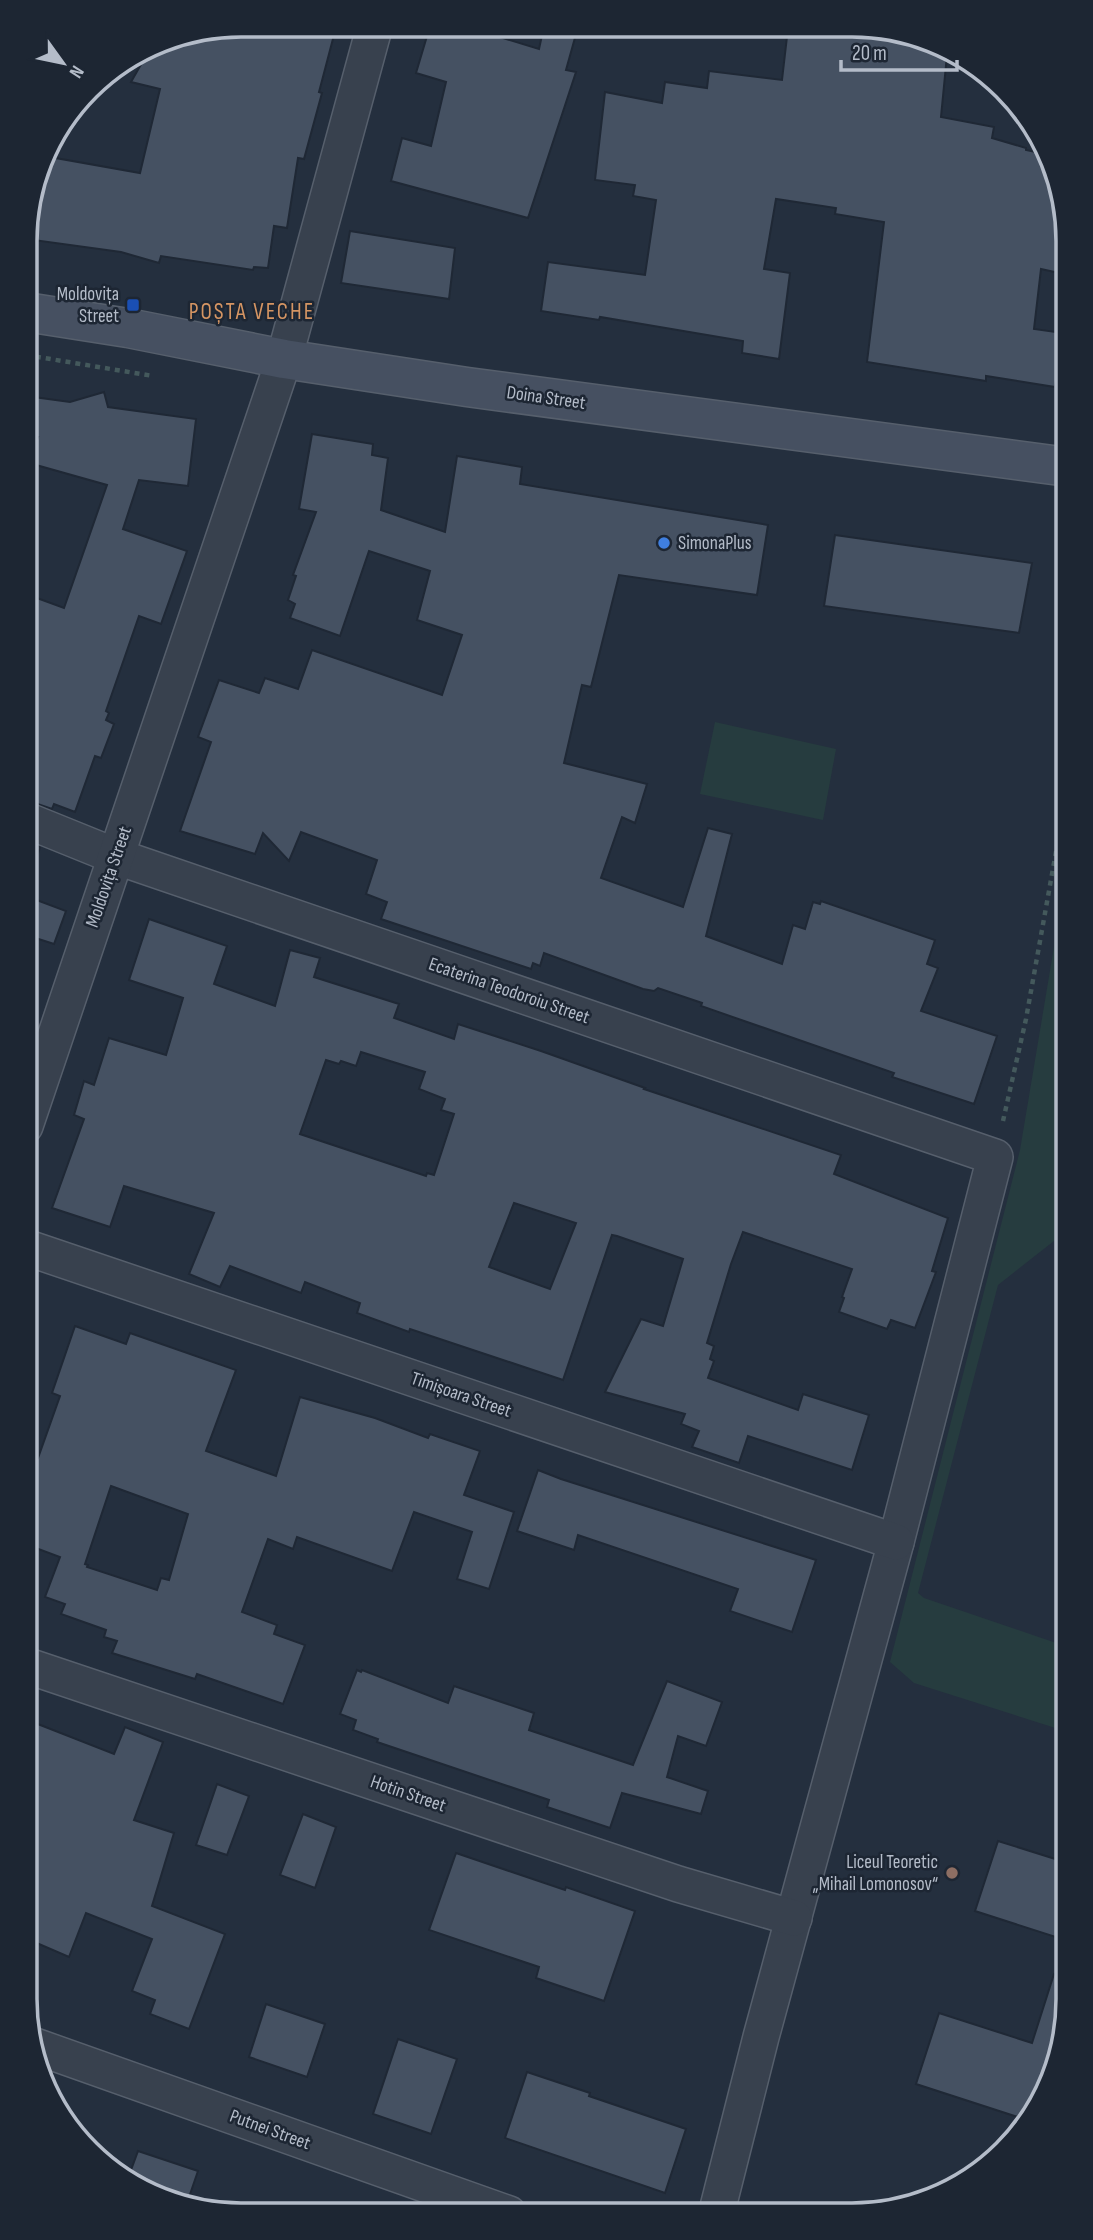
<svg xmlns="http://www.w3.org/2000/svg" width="1093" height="2240" font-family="'Sofia Sans Condensed',sans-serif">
<rect width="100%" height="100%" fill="#242f3e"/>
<g fill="#263c3f">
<path d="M715,722L836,749L823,820L700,794Z"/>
<path d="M1068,863V1230L998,1285L918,1593L924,1598L1068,1647V1732L914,1683L890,1662L1020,1150Z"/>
</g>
<g fill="#455162" stroke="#1f2835" stroke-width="2" fill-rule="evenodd">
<path d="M241,24L299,25L334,35L319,92L322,93L304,159L298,158L287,228L274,226L268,268L254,267L253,270L161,256L159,263L121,252L26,239L33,192L44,156L140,173L160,89L131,82L152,45L158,41Z"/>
<path d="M430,26H464L539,49L544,26L578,27L566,70L576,72L528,218L391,181L402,138L431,146L446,82L416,73Z"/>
<path d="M788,28L894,29L947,55L941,117L994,127L992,138L1026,148V150L1045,154L1057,172L1068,241V275L1041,269L1034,329L1063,333L1055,387L986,376V381L867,362L884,222L835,214L836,208L776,199L764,269L790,273L779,359L742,353L743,341L600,317L599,320L541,311L548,262L645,275L656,200L633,196L635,185L595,180L605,92L662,103L665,82L707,88L709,71L782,80Z"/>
<path d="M350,231L455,248L449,299L341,283Z"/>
<path d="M104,392L108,407L196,419L188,486L139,480L123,529L187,551L161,624L139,616L106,711L109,713L106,720L114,724L101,758L95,756L75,812L54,804L52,809L26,800V594L64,608L107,485L29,463L38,437L26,435V396L70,402Z"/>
<path d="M312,434L373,444L372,455L388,458L381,510L445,532L457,456L522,467L520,484L768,525L757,595L619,575L591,687L582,685L564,763L647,784L635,823L622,817L601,878L683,907L708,828L732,834L706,936L782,964L793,925L805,929L813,902L820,904L821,901L935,940L927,964L938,968L921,1011L997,1036L974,1104L892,1077L894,1073L701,1006L702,1003L658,988L654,991L643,989L544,953L540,966L533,963L531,969L381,919L387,902L366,894L377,860L301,832L289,861L263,833L255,854L180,831L211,742L198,737L219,680L259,693L265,678L298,689L312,650L442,695L462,635L417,620L430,571L369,551L340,636L290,618L295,604L288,600L296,576L293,575L316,512L299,509Z"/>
<path d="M835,535L1032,563L1019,633L824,606Z"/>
<path d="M26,842L40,847L32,872L26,871Z"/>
<path d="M26,896L66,911L54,944L26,935Z"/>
<path d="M149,919L227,946L214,984L275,1006L290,950L320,958L314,977L399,1004L394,1018L454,1039L458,1024L541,1051L645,1088L644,1089L841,1155L834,1174L948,1218L932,1271L936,1272L915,1328L891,1320L887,1329L839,1312L844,1298L842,1297L852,1269L743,1232L731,1264L707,1343L714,1346L710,1359L714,1361L708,1378L798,1410L803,1394L869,1415L852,1470L748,1436L739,1463L692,1447L699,1431L681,1424L685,1414L605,1392L641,1319L663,1326L683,1259L617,1236L612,1235L563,1380L410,1329L409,1332L357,1313L360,1303L305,1282L301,1293L230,1266L220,1287L189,1274L214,1213L124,1186L110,1227L52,1208L84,1119L74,1115L84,1081L94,1085L109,1038L166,1055L183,998L129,980ZM361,1052L425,1072L419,1089L445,1099L441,1110L454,1114L434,1175L427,1173L426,1176L300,1134L326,1060L339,1064L341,1061L356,1066ZM514,1203L576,1223L550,1289L489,1267Z"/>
<path d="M75,1326L126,1344L130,1333L236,1370L206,1451L276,1476L300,1397L375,1418L428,1438L430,1434L480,1451L464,1495L514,1512L489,1589L457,1579L472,1532L414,1512L392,1571L297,1537L293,1549L268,1539L242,1612L277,1625L274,1634L305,1645L283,1704L197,1674L195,1679L112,1653L117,1641L104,1637L106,1630L61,1614L65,1604L45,1597L60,1557L25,1544V1475L32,1456L38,1458L60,1396L52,1393ZM111,1486L188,1514L169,1580L161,1578L157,1590L87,1567L88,1565L85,1564Z"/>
<path d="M538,1470L561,1479L816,1560L792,1632L730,1611L738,1589L578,1535L574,1550L517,1531Z"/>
<path d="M357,1670L361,1672L362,1670L448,1703L454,1686L534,1713L529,1730L633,1765L667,1681L722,1702L706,1746L678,1736L667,1777L708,1791L701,1814L622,1793L610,1828L547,1807L549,1800L377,1742L378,1739L353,1730L356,1720L340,1714Z"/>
<path d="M25,1719L114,1754L125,1727L163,1742L134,1820L174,1833L152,1906L225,1934L189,2029L150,2014L155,2000L132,1991L152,1939L86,1913L69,1957L25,1938Z"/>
<path d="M217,1784L249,1796L227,1855L196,1845Z"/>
<path d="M303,1814L336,1827L315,1888L280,1875Z"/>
<path d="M998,1841L1068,1863V1941L975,1911Z"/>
<path d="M456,1853L565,1890L566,1887L635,1911L604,2001L536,1978L539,1967L429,1930Z"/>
<path d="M1054,1974L1068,1978V2014L1052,2082L1030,2121L916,2084L939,2013L1032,2043Z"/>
<path d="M266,2004L325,2024L307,2077L249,2057Z"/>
<path d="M398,2039L457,2059L431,2134L373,2114Z"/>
<path d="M527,2072L590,2093L589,2096L686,2129L665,2193L505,2138Z"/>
<path d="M138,2151L198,2171L186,2206L145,2193L127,2181Z"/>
</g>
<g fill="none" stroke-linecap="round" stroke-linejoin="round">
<defs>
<g id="minor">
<path d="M26,820L115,856L995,1157L896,1542L761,2037L716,2215"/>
<path d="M25,1126L284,359L375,25"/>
<path d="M25,1247L896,1542"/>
<path d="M25,1665L678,1884L794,1918"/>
<path d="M32,2045L509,2214"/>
</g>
<path id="secondary" d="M26,312L128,328L284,359L467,387L1068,467"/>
</defs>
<use href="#minor" stroke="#565f6c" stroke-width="38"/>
<use href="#secondary" stroke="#565f6c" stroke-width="41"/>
<g stroke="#44595c" stroke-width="4.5" stroke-dasharray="5 5" stroke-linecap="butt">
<path d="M26,355L153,376"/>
<path d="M1003,1121L1026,1019L1068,785"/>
</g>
<use href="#minor" stroke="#38414e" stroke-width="35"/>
<use href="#secondary" stroke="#465061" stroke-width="38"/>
</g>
<rect fill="#1a4fb4" stroke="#1d2633" stroke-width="2.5" x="126" y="298" width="14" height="14" rx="3.5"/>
<circle fill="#3f7fe0" stroke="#1d2633" stroke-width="2.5" cx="664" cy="543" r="7"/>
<circle fill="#8d6e63" stroke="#1d2633" stroke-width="2.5" cx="952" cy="1873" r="7"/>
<g text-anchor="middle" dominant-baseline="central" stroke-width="5" stroke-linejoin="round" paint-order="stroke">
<g font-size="19" fill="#b4bcc9" stroke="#1d2633" text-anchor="end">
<text x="119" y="294">Moldovița<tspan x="119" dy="22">Street</tspan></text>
<text x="678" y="543" text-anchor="start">SimonaPlus</text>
<text x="938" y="1862">Liceul Teoretic<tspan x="938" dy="22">„Mihail Lomonosov“</tspan></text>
</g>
<g font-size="19" fill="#b4bcc9" stroke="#1d2633">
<text transform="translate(546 398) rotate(8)">Doina Street</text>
<text transform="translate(109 877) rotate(-71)">Moldovița Street</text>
<text transform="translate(509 991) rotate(19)">Ecaterina Teodoroiu Street</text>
<text transform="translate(461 1395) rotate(19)">Timișoara Street</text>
<text transform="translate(408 1794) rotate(19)">Hotin Street</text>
<text transform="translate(270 2130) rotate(20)">Putnei Street</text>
</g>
<g font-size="23" letter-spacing="2" fill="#d59563" stroke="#1d2633">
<text x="252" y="312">POȘTA VECHE</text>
</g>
</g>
<path d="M0 0H1093V2240H0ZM241 37H852A204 204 0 0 1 1056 241V1999A204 204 0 0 1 852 2203H241A204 204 0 0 1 37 1999V241A204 204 0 0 1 241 37Z" fill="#1d2633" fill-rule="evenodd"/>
<path fill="none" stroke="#b4bcc9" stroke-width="3.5" d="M241 37H852A204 204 0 0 1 1056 241V1999A204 204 0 0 1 852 2203H241A204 204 0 0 1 37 1999V241A204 204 0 0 1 241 37Z"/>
<g transform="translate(63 63) rotate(123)" stroke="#1d2633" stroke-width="5" paint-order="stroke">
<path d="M0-5L12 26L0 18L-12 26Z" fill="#b4bcc9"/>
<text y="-10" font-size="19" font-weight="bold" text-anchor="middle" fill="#b4bcc9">N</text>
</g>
<path d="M841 60v10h116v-10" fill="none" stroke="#b4bcc9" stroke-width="3.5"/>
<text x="852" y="60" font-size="21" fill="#b4bcc9" stroke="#1d2633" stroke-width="5" paint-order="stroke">20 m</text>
</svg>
